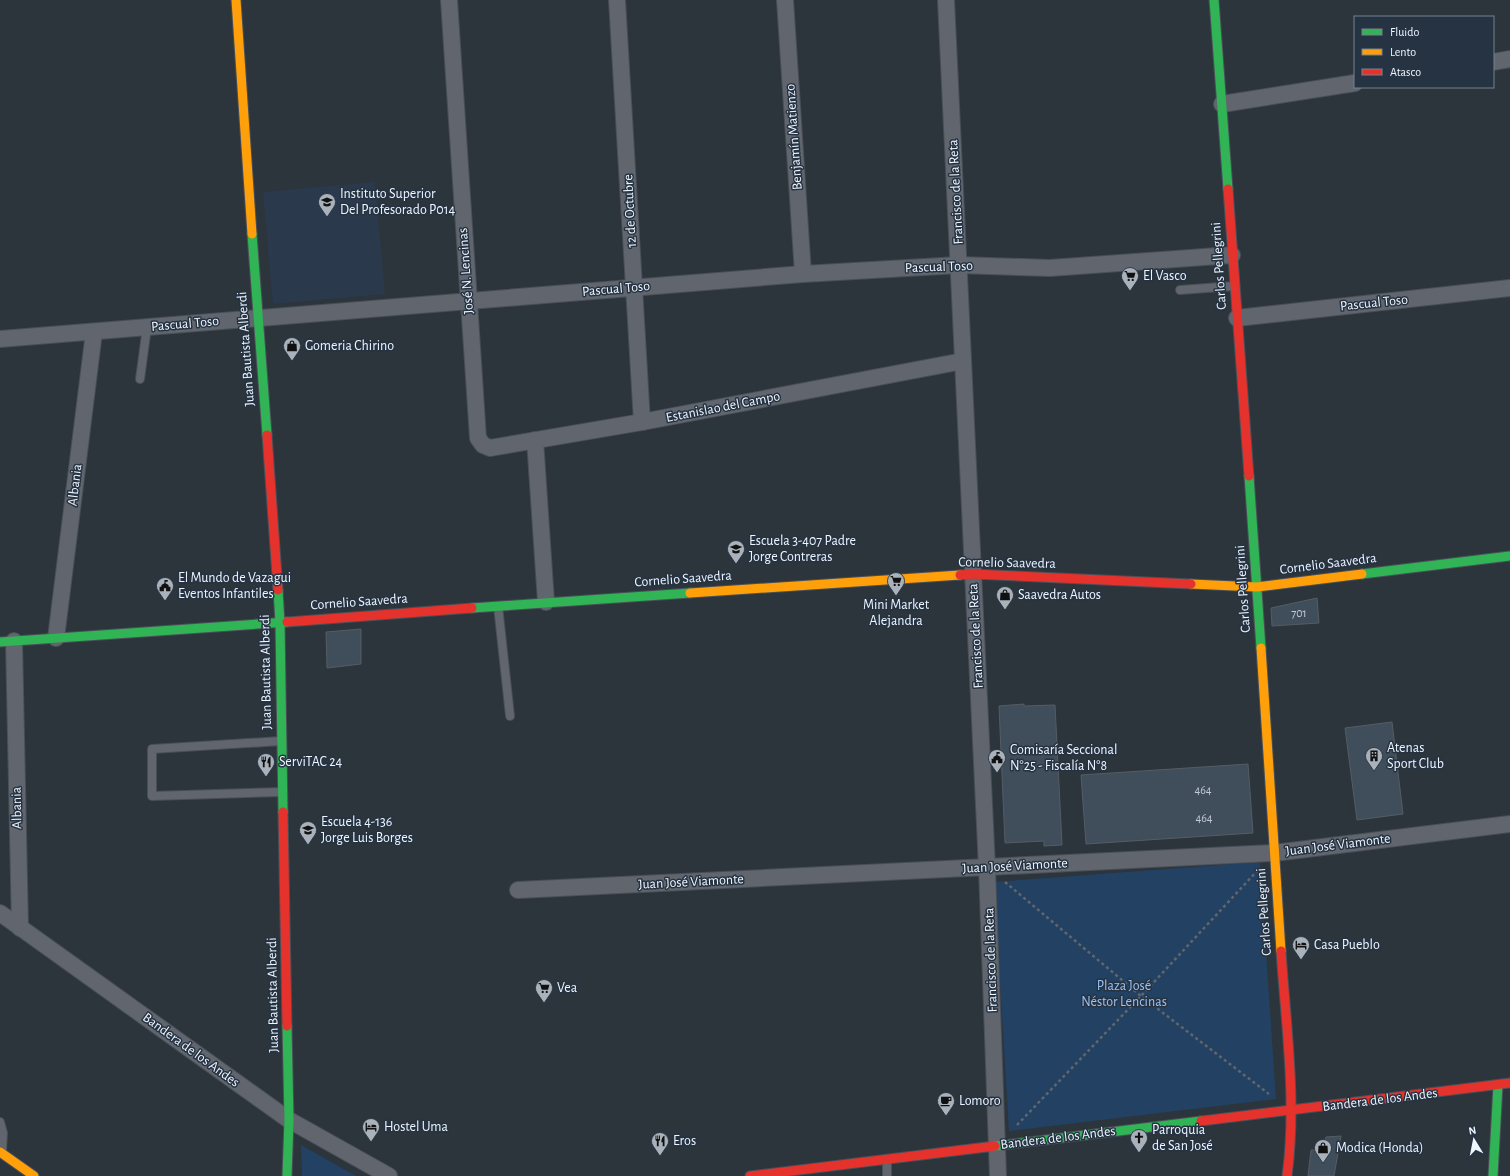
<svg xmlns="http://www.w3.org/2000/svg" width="1510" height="1176" font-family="'Alegreya Sans',sans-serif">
<rect width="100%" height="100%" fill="#2c343c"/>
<path fill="#2a3a4c" d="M375,182L385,294L273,304L263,192Z"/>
<g fill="#234162">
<path d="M1260,862L1276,1099L1009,1131L994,882Z"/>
<path d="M301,1145L356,1176H302Z"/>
</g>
<g fill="#404e5c" stroke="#555c63">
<path d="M1317,598L1319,623L1272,626L1271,608Z"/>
<path d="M361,629V664L327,668L326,632Z"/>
<path d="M1024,704V706L1055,705L1062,845L1044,846V841L1005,843L999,706Z"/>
<path d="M1392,722L1403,814L1357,820L1345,728Z"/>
<path d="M1248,764L1253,833L1086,844L1081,775Z"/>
<path d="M1341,1136L1334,1176H1308L1311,1150H1321L1326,1137Z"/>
</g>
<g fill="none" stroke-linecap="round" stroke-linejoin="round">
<defs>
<g id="lane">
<path d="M1180,290L1234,286"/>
<path d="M140,379L147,327"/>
<path d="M498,606L510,716"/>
<path d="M281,741L152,749V796L282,792"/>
<path d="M0,1122L3,1133L2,1151"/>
<path d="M887,1176V1160"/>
</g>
<g id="street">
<path d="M449,0L478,438L483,445L490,448L642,422L963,361"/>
<path d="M617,0L642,422"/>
<path d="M785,0L803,274"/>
<path d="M946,0L987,868L998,1176"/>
<path d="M1493,62L1510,59"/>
<path d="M1222,104L1355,83"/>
<path d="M1237,318L1510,288"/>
<path d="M0,339L803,274L959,265L1050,268L1232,255"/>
<path d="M535,440L546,602"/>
<path d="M56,638L94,332"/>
<path d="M14,641L20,928"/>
<path d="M518,890L1274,853L1510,824"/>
<path d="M0,913L289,1120L389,1176"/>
</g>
<g id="fast">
<path d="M1214,0L1228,189"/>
<path d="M252,234L267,435"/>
<path d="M1249,476L1261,648"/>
<path d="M1362,574L1510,556"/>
<path d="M278,590L280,623L283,812"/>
<path d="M472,608L690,593"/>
<path d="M0,642L287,622"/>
<path d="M995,1146L1201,1121"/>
<path d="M287,1176L289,1120L287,1026"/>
<path d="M1493,1176L1498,1085"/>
</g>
<g id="slow">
<path d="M236,0L252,234"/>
<path d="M1191,584L1257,587L1362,574"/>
<path d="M690,593L960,575"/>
<path d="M1261,648L1281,951"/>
<path d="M0,1152L34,1176"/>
</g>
<g id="jam">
<path d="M1228,189L1249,476"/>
<path d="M267,435L278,590"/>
<path d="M960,575L972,574L1191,584"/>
<path d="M287,622L472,608"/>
<path d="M283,812L287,1026"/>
<path d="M1281,951C1286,1026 1297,1102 1287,1176"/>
<path d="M1201,1121L1510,1083"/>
<path d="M750,1176L995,1146"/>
</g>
</defs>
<use href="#lane" stroke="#494f57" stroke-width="10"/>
<use href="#street" stroke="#494f57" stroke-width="18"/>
<use href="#fast" stroke="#494f57" stroke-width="11"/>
<use href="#slow" stroke="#494f57" stroke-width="11"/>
<use href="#jam" stroke="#494f57" stroke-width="11"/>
<g stroke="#61666c" stroke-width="2.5" stroke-dasharray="3 3" stroke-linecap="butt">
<path d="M1005,882L1141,996L1269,1094"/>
<path d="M1017,1125L1141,996L1258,870"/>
</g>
<use href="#lane" stroke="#61666e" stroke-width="8"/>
<use href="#street" stroke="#61666e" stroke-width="16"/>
<use href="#fast" stroke="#30b455" stroke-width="9"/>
<use href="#slow" stroke="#ff9f0a" stroke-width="9"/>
<use href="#jam" stroke="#e5322d" stroke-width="9"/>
</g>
<defs>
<symbol id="university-pin" viewBox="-11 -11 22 30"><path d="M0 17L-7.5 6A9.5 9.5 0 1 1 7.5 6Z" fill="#a9b1bb" stroke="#263342"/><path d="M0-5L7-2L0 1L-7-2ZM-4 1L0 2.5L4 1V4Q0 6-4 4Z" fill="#111"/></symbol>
<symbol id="supermarket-pin" viewBox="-11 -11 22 30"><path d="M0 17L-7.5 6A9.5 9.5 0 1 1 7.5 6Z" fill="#a9b1bb" stroke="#263342"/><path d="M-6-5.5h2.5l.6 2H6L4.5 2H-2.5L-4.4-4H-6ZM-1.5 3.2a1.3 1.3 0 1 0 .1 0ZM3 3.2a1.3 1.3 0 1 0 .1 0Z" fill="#111"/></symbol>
<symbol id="shop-pin" viewBox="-11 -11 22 30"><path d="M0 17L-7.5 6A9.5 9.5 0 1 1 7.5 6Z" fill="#a9b1bb" stroke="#263342"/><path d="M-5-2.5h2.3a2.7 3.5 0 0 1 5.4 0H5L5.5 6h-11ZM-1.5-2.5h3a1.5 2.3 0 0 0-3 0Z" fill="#111"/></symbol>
<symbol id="school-pin" viewBox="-11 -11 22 30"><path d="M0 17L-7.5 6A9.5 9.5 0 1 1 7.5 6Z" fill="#a9b1bb" stroke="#263342"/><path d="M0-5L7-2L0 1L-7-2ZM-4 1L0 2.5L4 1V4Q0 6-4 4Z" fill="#111"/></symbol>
<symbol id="civic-pin" viewBox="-11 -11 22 30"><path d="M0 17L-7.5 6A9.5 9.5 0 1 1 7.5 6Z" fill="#a9b1bb" stroke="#263342"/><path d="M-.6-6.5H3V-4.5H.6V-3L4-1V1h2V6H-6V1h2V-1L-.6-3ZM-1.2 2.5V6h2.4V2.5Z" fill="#111"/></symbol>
<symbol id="building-pin" viewBox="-11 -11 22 30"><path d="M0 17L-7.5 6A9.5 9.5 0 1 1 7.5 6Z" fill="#a9b1bb" stroke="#263342"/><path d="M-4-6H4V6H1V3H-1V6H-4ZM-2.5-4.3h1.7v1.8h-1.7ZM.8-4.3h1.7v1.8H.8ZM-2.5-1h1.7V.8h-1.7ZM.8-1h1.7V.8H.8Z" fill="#111"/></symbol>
<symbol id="restaurant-pin" viewBox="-11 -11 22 30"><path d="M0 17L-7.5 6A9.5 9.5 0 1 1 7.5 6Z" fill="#a9b1bb" stroke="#263342"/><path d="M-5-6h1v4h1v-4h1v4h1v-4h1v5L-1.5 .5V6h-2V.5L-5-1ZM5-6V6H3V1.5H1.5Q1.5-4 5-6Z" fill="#111"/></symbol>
<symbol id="hotel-pin" viewBox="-11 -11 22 30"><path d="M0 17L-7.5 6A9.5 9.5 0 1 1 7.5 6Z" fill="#a9b1bb" stroke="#263342"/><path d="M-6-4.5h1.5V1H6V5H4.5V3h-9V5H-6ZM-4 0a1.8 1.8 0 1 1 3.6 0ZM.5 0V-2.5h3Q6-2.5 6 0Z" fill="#111"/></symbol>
<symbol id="cafe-pin" viewBox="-11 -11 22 30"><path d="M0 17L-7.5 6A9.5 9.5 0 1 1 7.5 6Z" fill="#a9b1bb" stroke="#263342"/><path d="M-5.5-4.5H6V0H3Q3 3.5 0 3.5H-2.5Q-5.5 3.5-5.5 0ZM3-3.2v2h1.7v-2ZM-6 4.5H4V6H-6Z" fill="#111"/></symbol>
<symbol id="church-pin" viewBox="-11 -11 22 30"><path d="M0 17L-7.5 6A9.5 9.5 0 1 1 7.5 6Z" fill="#a9b1bb" stroke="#263342"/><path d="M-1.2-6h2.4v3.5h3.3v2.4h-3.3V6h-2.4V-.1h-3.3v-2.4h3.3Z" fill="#111"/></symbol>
</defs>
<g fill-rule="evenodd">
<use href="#university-pin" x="317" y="192" width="20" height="27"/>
<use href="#supermarket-pin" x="1120" y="266" width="20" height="27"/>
<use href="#shop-pin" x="282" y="336" width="20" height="27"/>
<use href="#school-pin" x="726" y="539" width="20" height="27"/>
<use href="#supermarket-pin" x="886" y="571" width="20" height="27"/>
<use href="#civic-pin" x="155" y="576" width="20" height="27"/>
<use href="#shop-pin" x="995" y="585" width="20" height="27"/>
<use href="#building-pin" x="1364" y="746" width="20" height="27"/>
<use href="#civic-pin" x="987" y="748" width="20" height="27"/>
<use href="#restaurant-pin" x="256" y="752" width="20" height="27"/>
<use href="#school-pin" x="298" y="820" width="20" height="27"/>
<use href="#hotel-pin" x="1291" y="935" width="20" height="27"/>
<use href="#supermarket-pin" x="534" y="978" width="20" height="27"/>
<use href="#cafe-pin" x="936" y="1091" width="20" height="27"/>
<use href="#hotel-pin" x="361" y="1117" width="20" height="27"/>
<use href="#church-pin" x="1129" y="1128" width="20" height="27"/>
<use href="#restaurant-pin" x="650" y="1131" width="20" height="27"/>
<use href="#shop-pin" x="1313" y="1138" width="20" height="27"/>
</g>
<g text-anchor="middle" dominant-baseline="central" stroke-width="3" stroke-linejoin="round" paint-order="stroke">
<g font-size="12" fill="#c2cbd6">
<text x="1299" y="613">701</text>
<text x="1203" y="790">464</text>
<text x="1204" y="818">464</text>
</g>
<g font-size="14" fill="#edf5ff" stroke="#263342">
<text transform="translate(794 137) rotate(-94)">Benjamín Matienzo</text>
<text transform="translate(956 192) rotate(-93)">Francisco de la Reta</text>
<text transform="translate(630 211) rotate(-93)">12 de Octubre</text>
<text transform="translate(1219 266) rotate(-94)">Carlos Pellegrini</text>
<text transform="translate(939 267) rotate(-2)">Pascual Toso</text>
<text transform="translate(466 271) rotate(-94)">José N. Lencinas</text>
<text transform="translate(616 289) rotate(-5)">Pascual Toso</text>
<text transform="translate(1374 303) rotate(-6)">Pascual Toso</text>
<text transform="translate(185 324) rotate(-5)">Pascual Toso</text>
<text transform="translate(246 349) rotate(-94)">Juan Bautista Alberdi</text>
<text transform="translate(723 407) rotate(-11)">Estanislao del Campo</text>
<text transform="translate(75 485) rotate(-83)">Albania</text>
<text transform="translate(1007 563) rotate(1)">Cornelio Saavedra</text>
<text transform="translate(1328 564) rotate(-7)">Cornelio Saavedra</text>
<text transform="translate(683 579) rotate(-4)">Cornelio Saavedra</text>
<text transform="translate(1243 589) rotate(-94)">Carlos Pellegrini</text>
<text transform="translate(359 602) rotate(-4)">Cornelio Saavedra</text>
<text transform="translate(976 636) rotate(-93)">Francisco de la Reta</text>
<text transform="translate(266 672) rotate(-91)">Juan Bautista Alberdi</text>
<text transform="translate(17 808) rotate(-91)">Albania</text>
<text transform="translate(1338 845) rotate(-7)">Juan José Viamonte</text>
<text transform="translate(1015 866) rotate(-3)">Juan José Viamonte</text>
<text transform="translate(691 882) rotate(-3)">Juan José Viamonte</text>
<text transform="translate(1264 912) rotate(-94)">Carlos Pellegrini</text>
<text transform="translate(991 960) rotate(-92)">Francisco de la Reta</text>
<text transform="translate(273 995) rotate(-91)">Juan Bautista Alberdi</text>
<text transform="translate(191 1050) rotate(36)">Bandera de los Andes</text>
<text transform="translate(1380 1100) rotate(-7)">Bandera de los Andes</text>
<text transform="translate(1058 1138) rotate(-7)">Bandera de los Andes</text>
</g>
<g font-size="14" fill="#edf5ff" stroke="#263342" text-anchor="start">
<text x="340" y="194">Instituto Superior<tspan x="340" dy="16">Del Profesorado P014</tspan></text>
<text x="1143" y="276">El Vasco</text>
<text x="305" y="346">Gomeria Chirino</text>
<text x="749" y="541">Escuela 3-407 Padre<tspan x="749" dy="16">Jorge Contreras</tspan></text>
<text x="178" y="578">El Mundo de Vazagui<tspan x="178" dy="16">Eventos Infantiles</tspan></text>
<text x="1018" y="595">Saavedra Autos</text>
<text x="896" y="605" text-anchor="middle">Mini Market<tspan x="896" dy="16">Alejandra</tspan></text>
<text x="1387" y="748">Atenas<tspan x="1387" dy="16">Sport Club</tspan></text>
<text x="1010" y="750">Comisaría Seccional<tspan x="1010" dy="16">N°25 - Fiscalía N°8</tspan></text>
<text x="279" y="762">ServiTAC 24</text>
<text x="321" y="822">Escuela 4-136<tspan x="321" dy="16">Jorge Luis Borges</tspan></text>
<text x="1314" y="945">Casa Pueblo</text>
<text x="557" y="988">Vea</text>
<text x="959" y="1101">Lomoro</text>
<text x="384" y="1127">Hostel Uma</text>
<text x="1152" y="1130">Parroquia<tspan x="1152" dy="16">de San José</tspan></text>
<text x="673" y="1141">Eros</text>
<text x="1336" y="1148">Modica (Honda)</text>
</g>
<g font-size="14" fill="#99c3f4" stroke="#263342">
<text x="1124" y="986">Plaza José<tspan x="1124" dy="16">Néstor Lencinas</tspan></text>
</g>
</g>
<rect x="1354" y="16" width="140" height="72" fill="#263342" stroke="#76818e"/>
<rect x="1362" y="29" width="20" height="6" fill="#30b455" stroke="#76818e"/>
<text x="1390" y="36" font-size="12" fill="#edf5ff">Fluido</text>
<rect x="1362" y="49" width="20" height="6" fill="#ff9f0a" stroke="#76818e"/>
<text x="1390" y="56" font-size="12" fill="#edf5ff">Lento</text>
<rect x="1362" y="69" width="20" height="6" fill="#e5322d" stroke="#76818e"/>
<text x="1390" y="76" font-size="12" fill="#edf5ff">Atasco</text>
<g transform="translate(1474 1140) rotate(350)" stroke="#263342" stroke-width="3" paint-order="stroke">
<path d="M0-3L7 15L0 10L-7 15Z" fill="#edf5ff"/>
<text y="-6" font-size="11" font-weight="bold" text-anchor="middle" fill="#edf5ff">N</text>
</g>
</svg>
